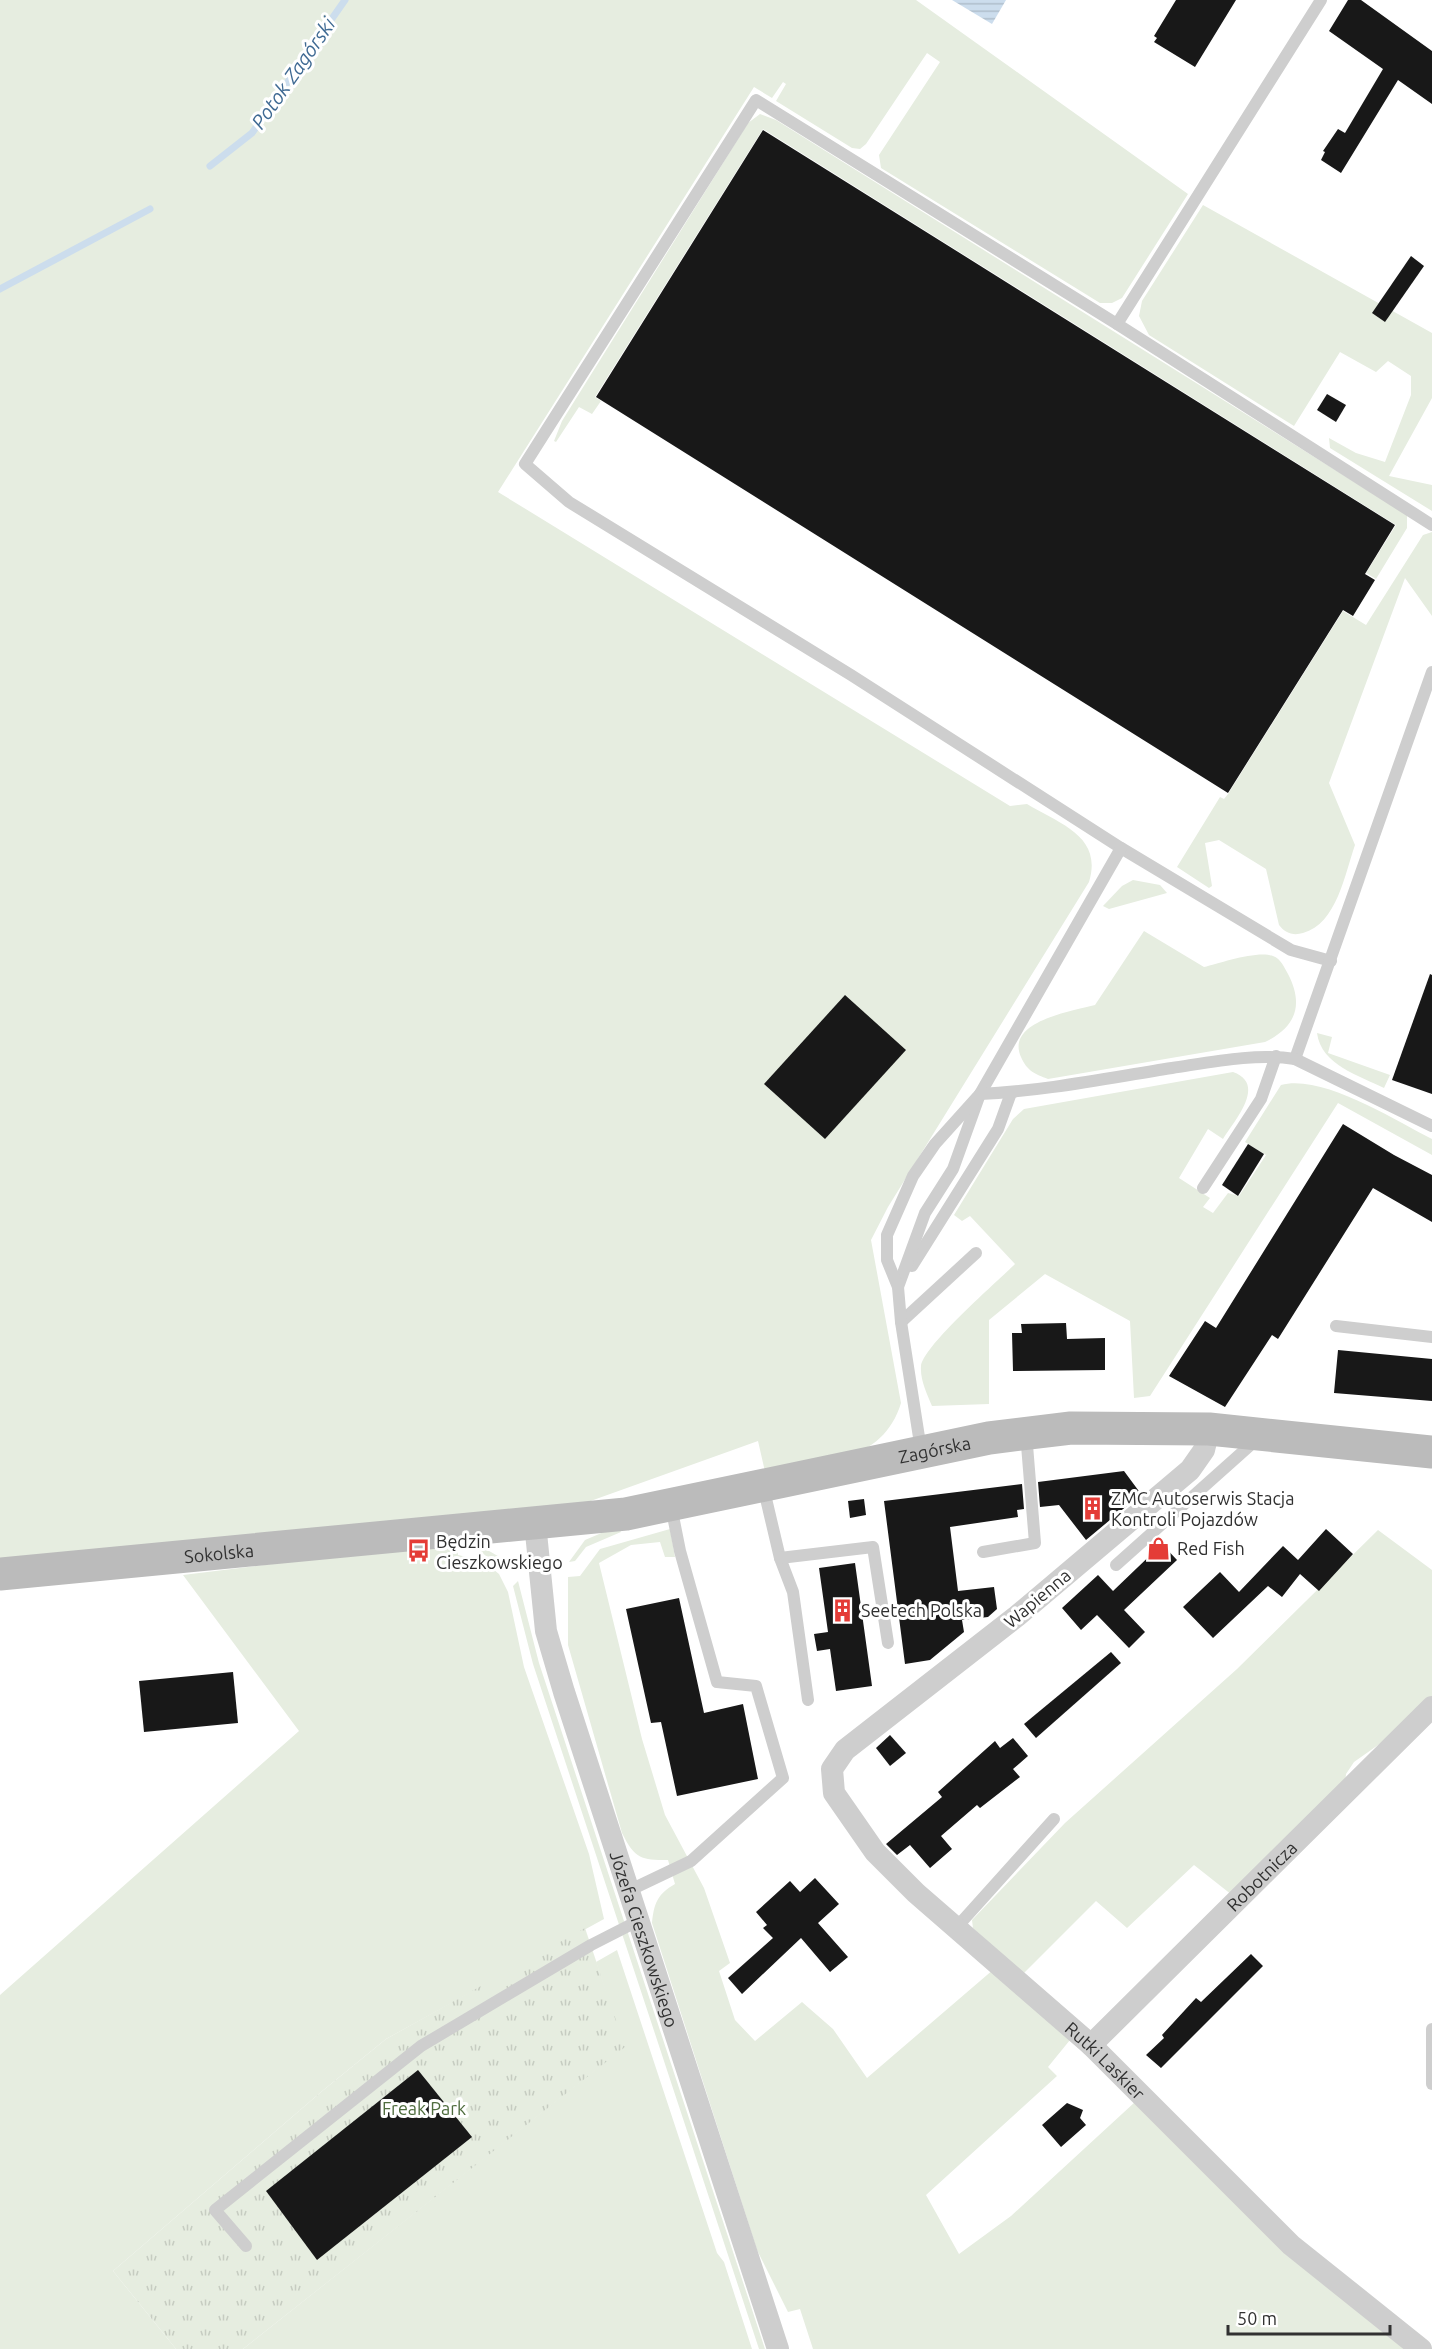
<svg xmlns="http://www.w3.org/2000/svg" width="1432" height="2349" font-family="Ubuntu,sans-serif">
<defs>
<pattern id="park-tufts" width="24" height="20" patternUnits="userSpaceOnUse" patternTransform="scale(1.5)"><rect width="24" height="20" fill="#e6ede0"/><path d="M3 7l-1-3M5 7V3M7 7l1-3M15 17l-1-3M17 17v-4M19 17l1-3" fill="none" stroke="#c6ccc1"/></pattern>
<pattern id="water-rules" width="6" height="5" patternUnits="userSpaceOnUse" patternTransform="scale(1.5)"><rect width="6" height="5" fill="#ccdded"/><path d="M0 2.5h6" fill="none" stroke="#b0becc"/></pattern>
</defs>
<rect width="100%" height="100%" fill="#fff"/>
<g fill="#e6ede0">
<path d="M0,0H916L1188,194L1122,298L1112,303H1100L881,168L879,155L940,62L927,53L866,144L860,149L852,148L776,101L786,84L783,82L772,98L754,87L498,492L1010,806L1027,804C1060,824 1103,836 1089,882L888,1207L871,1240L901,1403C883,1463 820,1464 766,1476L758,1441L571,1508L0,1562Z"/>
<path d="M760,114L776,120L1407,515V528L1376,579L1366,573L1396,525L763,129L595,397L601,401L592,414L579,407L556,442L554,441L562,421L748,123Z"/>
<path d="M1203,205L1432,333V398L1389,476L1432,485V511L1330,448L1329,438L1356,453L1385,462L1411,395V376L1388,361L1376,372L1340,352L1294,426L1149,335L1139,316L1142,301Z"/>
<path d="M1432,532V616L1405,578L1329,783L1355,845C1345,873 1337,924 1303,933C1293,936 1285,933 1279,925L1266,869L1219,840L1205,843L1212,886L1209,888L1177,867L1220,797L1224,799L1228,794L1343,611L1366,625L1423,535Z"/>
<path d="M1133,880L1160,885L1167,893L1109,909L1103,906L1122,886Z"/>
<path d="M1144,931L1204,967C1220,963 1258,950 1273,956C1281,959 1284,967 1288,974C1304,1005 1296,1027 1265,1042L1048,1079C1035,1074 1027,1071 1021,1057C1005,1021 1073,1011 1095,1005Z"/>
<path d="M1317,1033L1332,1037L1328,1053L1390,1075L1384,1088C1360,1076 1321,1065 1317,1033Z"/>
<path d="M1233,1072C1267,1084 1235,1120 1223,1139L1208,1129L1179,1178L1210,1198L1203,1207L1213,1213L1228,1193L1239,1196L1266,1155L1245,1142L1281,1085C1323,1074 1394,1120 1432,1139V1155L1338,1103L1150,1396L1134,1398L1130,1321L1045,1274L989,1320V1404L932,1406C927,1394 920,1380 921,1366C924,1345 997,1282 1015,1264L970,1216L962,1221L954,1215L1013,1119L1024,1109Z"/>
<path d="M618,1526L621,1532L586,1547L575,1561L569,1562L585,1540Z"/>
<path d="M670,1529L675,1557H665L660,1542L631,1545L599,1563L642,1739L665,1815L704,1888L730,1963L719,1971L735,2020L755,2041L802,2002L833,2029L867,2078L994,1969L1070,2040L1048,2067L1057,2076L926,2195L959,2254L1011,2216L1135,2102L1407,2349H813L800,2309L788,2312L757,2250L652,1923C654,1904 657,1894 675,1884L668,1860C641,1860 635,1859 622,1833L568,1645V1577L580,1576L600,1549Z"/>
<path d="M1378,1530L1432,1570V1698L1388,1738L1354,1762L1346,1774L1345,1784L1232,1895L1194,1865L1127,1928L1096,1901L1023,1974L973,1928L972,1920L1065,1823L1237,1669Z"/>
<path d="M477,1544L503,1559L510,1568L502,1569L480,1551L457,1547L458,1555L483,1561L499,1574L508,1592L524,1667L589,1854L604,1919L386,2039L321,2092L113,2271L176,2349H0V1995L299,1731L183,1575L427,1545Z"/>
<path d="M518,1581L539,1663L765,2349H759L533,1664L513,1586Z"/>
<path d="M617,1950L717,2253L724,2262L752,2349H243L624,2047L596,1962Z"/>
</g>
<path fill="url(#park-tufts)" d="M585,1928L625,2047L243,2349H176L113,2271L321,2092L386,2039Z"/>
<path fill="url(#water-rules)" d="M952,0H1006L992,24Z"/>
<g fill="none" stroke-linecap="round" stroke-linejoin="round">
<g stroke="#ccdded" stroke-width="7">
<path d="M210,166L252,133L345,0"/>
<path d="M0,289L150,209"/>
</g>
</g>
<g fill="#181818">
<path d="M1176,0H1236L1195,67L1154,42L1157,38L1154,36Z"/>
<path d="M1348,0H1361L1432,51V104L1398,80L1341,173L1321,160L1325,152L1323,151L1338,129L1345,133L1383,69L1329,31Z"/>
<path d="M763,130L1395,525L1365,574L1375,580L1353,616L1343,610L1228,793L596,397Z"/>
<path d="M1411,256L1424,266L1385,322L1372,313Z"/>
<path d="M1327,394L1346,405L1336,422L1317,410Z"/>
<path d="M1430,974L1432,975V1094L1392,1080Z"/>
<path d="M845,995L906,1050L825,1139L764,1084Z"/>
<path d="M1343,1124L1394,1155L1432,1175V1222L1373,1188L1278,1339L1272,1335L1225,1407L1169,1376L1205,1321L1216,1328Z"/>
<path d="M1248,1144L1264,1154L1238,1196L1222,1185Z"/>
<path d="M1066,1323L1067,1339L1105,1338V1370L1013,1371L1012,1333H1022L1021,1324Z"/>
<path d="M1338,1350L1432,1359V1401L1334,1393Z"/>
<path d="M1124,1471L1141,1494L1086,1540L1059,1505L1040,1507L1038,1482Z"/>
<path d="M1022,1484L1024,1509L1017,1510L1018,1517L950,1527L958,1591L994,1587L997,1609L988,1617L962,1620L964,1632L930,1660L905,1664L884,1501Z"/>
<path d="M864,1499L866,1515L850,1518L848,1501Z"/>
<path d="M1326,1529L1353,1554L1319,1591L1300,1574L1282,1597L1268,1586L1213,1638L1183,1607L1220,1572L1239,1592L1283,1546L1298,1560Z"/>
<path d="M1162,1544L1177,1560L1124,1610L1145,1632L1129,1648L1097,1615L1081,1630L1062,1608L1098,1575L1113,1591Z"/>
<path d="M855,1563L872,1686L836,1691L830,1649L817,1651L814,1634L828,1632L819,1568Z"/>
<path d="M679,1598L704,1713L743,1704L758,1779L677,1796L661,1722L651,1723L626,1609Z"/>
<path d="M1111,1652L1121,1663L1036,1738L1024,1724Z"/>
<path d="M233,1672L238,1723L144,1732L139,1681Z"/>
<path d="M890,1735L906,1753L890,1766L876,1748Z"/>
<path d="M1013,1738L1028,1756L1013,1769L1020,1777L980,1808L977,1805L941,1836L952,1849L930,1868L910,1845L897,1855L886,1844L942,1797L938,1792L995,1741L1000,1748Z"/>
<path d="M815,1878L839,1904L818,1923L848,1957L830,1972L801,1938L742,1994L728,1978L773,1938L763,1928L767,1925L756,1912L790,1881L800,1892Z"/>
<path d="M1251,1954L1263,1966L1161,2068L1146,2055L1164,2038L1162,2035L1196,1998L1201,2002Z"/>
<path d="M418,2070L472,2137L317,2260L266,2191Z"/>
<path d="M1067,2103L1083,2110L1080,2118L1086,2125L1061,2147L1042,2125Z"/>
</g>
<g fill="none" stroke-linecap="round" stroke-linejoin="round">
<g stroke="#cecece" stroke-width="12">
<path d="M1321,0L1117,324L1432,525"/>
<path d="M1117,324L756,100L525,464L569,502L851,675L1121,848L1291,950L1331,961"/>
<path d="M1295,1059L1432,672"/>
<path d="M1203,1188L1261,1099L1276,1056"/>
<path d="M912,1266L998,1129L1011,1093"/>
<path d="M898,1287L925,1213L953,1169L980,1094L1121,848"/>
<path d="M901,1322L976,1253"/>
<path d="M1336,1326L1432,1337"/>
<path d="M921,1450L901,1322L898,1287L887,1260V1235L913,1176L935,1144L980,1094C1044,1091 1108,1078 1172,1068C1212,1062 1255,1053 1295,1059L1432,1126"/>
<path d="M763,1486L780,1558L793,1592L808,1700"/>
<path d="M983,1552L1035,1543L1026,1433"/>
<path d="M780,1558L873,1547L888,1643"/>
<path d="M1116,1565L1256,1440"/>
<path d="M628,1891L691,1861L783,1778L756,1686L717,1682L680,1551L671,1506"/>
<path d="M956,1928L1054,1819"/>
<path d="M1432,2029V2084"/>
<path d="M246,2246L215,2210L421,2046L591,1945L638,1921"/>
</g>
<g stroke="#cecece" stroke-width="22">
<path id="s1" d="M1209,1429L1204,1450L1190,1470L1017,1616L845,1750L832,1769L834,1793L875,1852L916,1893L1091,2045L1291,2245L1421,2349"/>
<path id="s2" d="M535,1523L546,1631L564,1692L778,2349"/>
<path id="s3" d="M1091,2045L1432,1707"/>
</g>
<path stroke="#bbb" stroke-width="33" id="s4" d="M0,1574L626,1514L989,1438L1071,1428L1209,1429L1432,1452"/>
</g>
<defs>
<symbol id="building-bare" viewBox="-9 -9 18 18"><path d="M-4-6H4V6H1V3H-1V6H-4ZM-2.5-4.3h1.7v1.8h-1.7ZM.8-4.3h1.7v1.8H.8ZM-2.5-1h1.7V.8h-1.7ZM.8-1h1.7V.8H.8Z" fill="#e43c37" stroke="#fff" stroke-width="2.5" paint-order="stroke"/></symbol>
<symbol id="shop-bare" viewBox="-9 -9 18 18"><path d="M-5-2.5h2.3a2.7 3.5 0 0 1 5.4 0H5L5.5 6h-11ZM-1.5-2.5h3a1.5 2.3 0 0 0-3 0Z" fill="#e43c37" stroke="#fff" stroke-width="2.5" paint-order="stroke"/></symbol>
<symbol id="bus-bare" viewBox="-9 -9 18 18"><path d="M-5-6H5V4H4V6H2V4H-2V6H-4V4H-5ZM-3.5-4V0h7V-4ZM-3.5 1.2v1.5H-2V1.2ZM2 1.2v1.5H3.5V1.2Z" fill="#e43c37" stroke="#fff" stroke-width="2.5" paint-order="stroke"/></symbol>
</defs>
<g fill-rule="evenodd">
<use href="#building-bare" x="1076" y="1492" width="33" height="33"/>
<use href="#shop-bare" x="1142" y="1532" width="33" height="33"/>
<use href="#bus-bare" x="402" y="1534" width="33" height="33"/>
<use href="#building-bare" x="826" y="1594" width="33" height="33"/>
</g>
<g text-anchor="middle" dominant-baseline="central" stroke-width="6" stroke-linejoin="round" paint-order="stroke">
<g font-size="18" fill="#313131" stroke="#fff">
<text stroke="none"><textPath href="#s4" startOffset="944">Zagórska</textPath></text>
<text stroke="none"><textPath href="#s4" startOffset="220">Sokolska</textPath></text>
<text transform="translate(1037 1598) rotate(-40)">Wapienna</text>
<text stroke="none"><textPath href="#s3" startOffset="240">Robotnicza</textPath></text>
<text stroke="none"><textPath href="#s2" startOffset="432">Józefa Cieszkowskiego</textPath></text>
<text stroke="none"><textPath href="#s1" startOffset="920">Rutki Laskier</textPath></text>
</g>
<g font-size="18" fill="#313131" stroke="#fff" text-anchor="start">
<text x="1111" y="1498">ZMC Autoserwis Stacja<tspan x="1111" dy="21">Kontroli Pojazdów</tspan></text>
<text x="436" y="1541">Będzin<tspan x="436" dy="21">Cieszkowskiego</tspan></text>
<text x="1177" y="1548">Red Fish</text>
<text x="861" y="1610">Seetech Polska</text>
</g>
<g font-size="18" fill="#4f6d3e" stroke="#fff">
<text x="424" y="2108">Freak Park</text>
</g>
<g font-size="20" font-style="italic" fill="#3f6a93" stroke="#fff">
<text transform="translate(293 73) rotate(-55)">Potok Zagórski</text>
</g>
</g>
<path d="M1228 2325v9h162v-9" fill="none" stroke="#313131" stroke-width="3"/>
<text x="1237" y="2325" font-size="18" fill="#313131" stroke="#ffffff" stroke-width="4.5" paint-order="stroke">50 m</text>
</svg>
